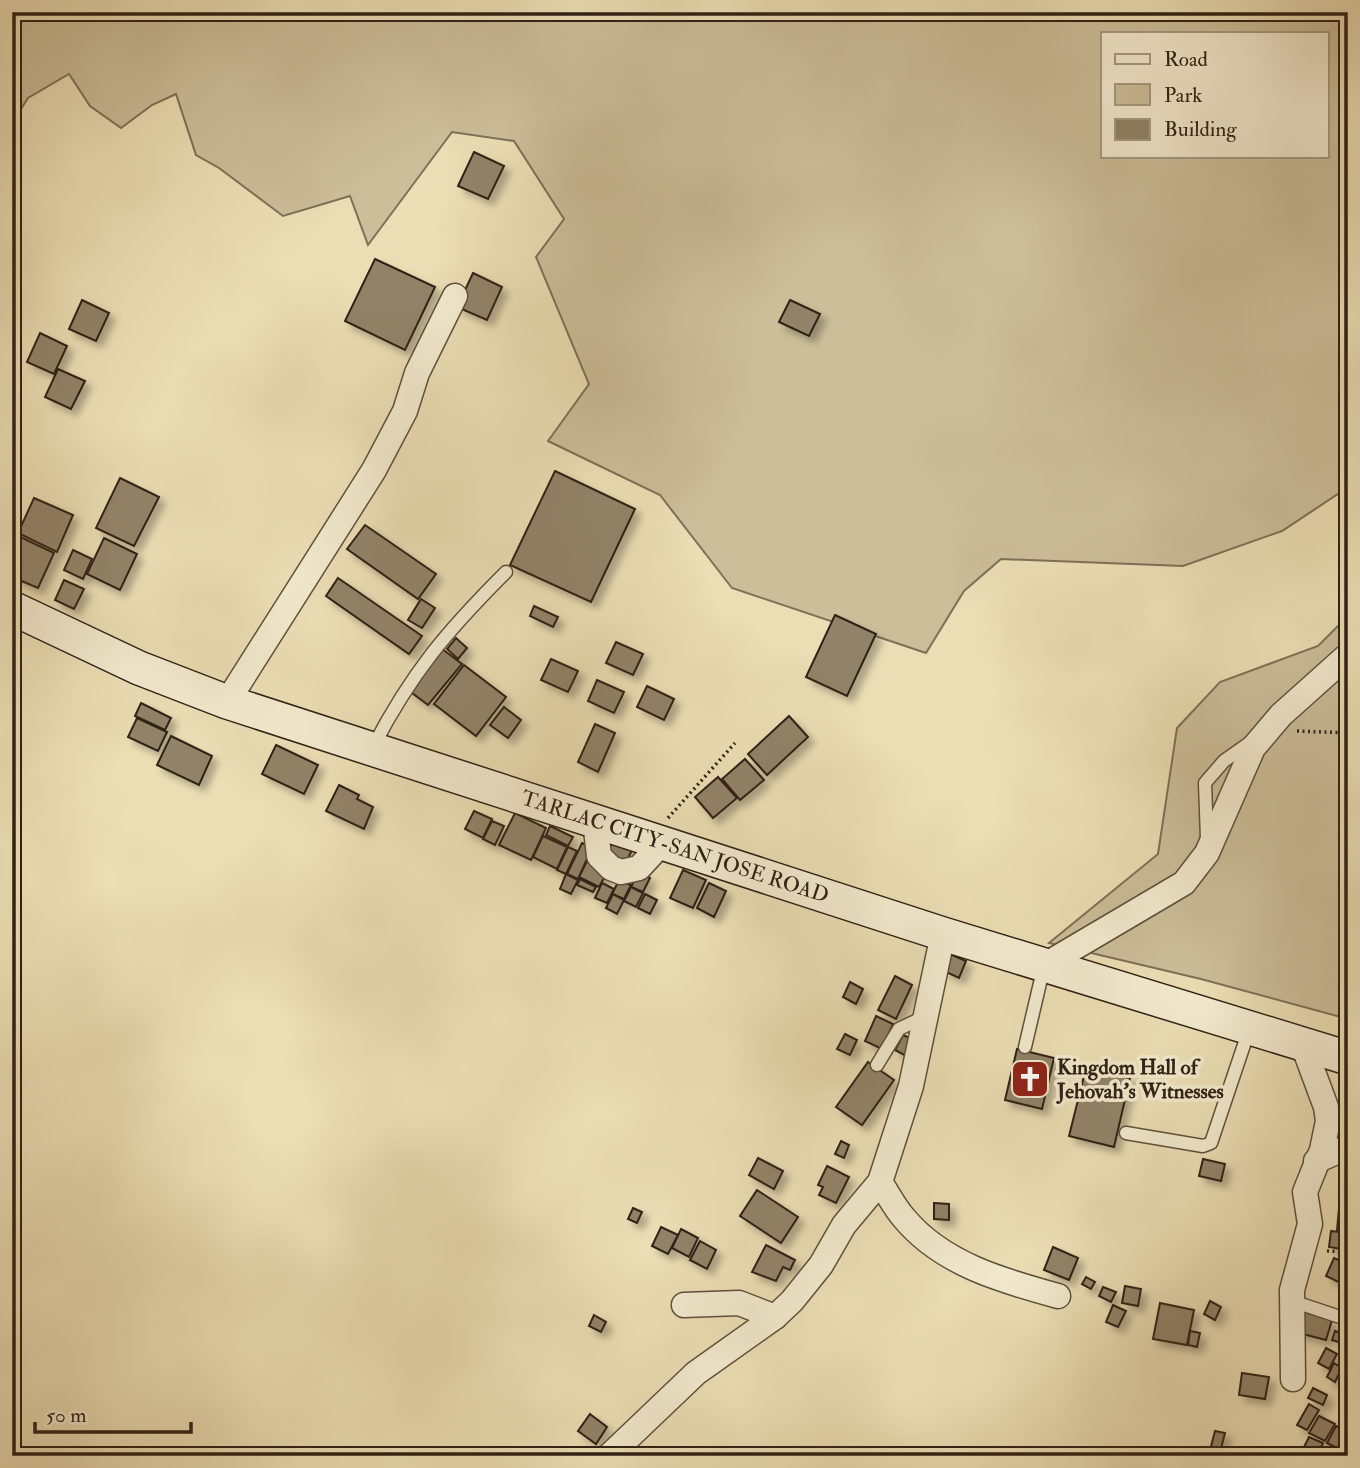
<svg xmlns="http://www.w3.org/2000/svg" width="1360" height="1468" font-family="'IM FELL Double Pica',serif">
<defs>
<filter id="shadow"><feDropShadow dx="6" dy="6" stdDeviation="3.5" flood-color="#0004"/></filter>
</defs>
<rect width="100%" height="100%" fill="#ebdeb4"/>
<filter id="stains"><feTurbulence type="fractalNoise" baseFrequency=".00286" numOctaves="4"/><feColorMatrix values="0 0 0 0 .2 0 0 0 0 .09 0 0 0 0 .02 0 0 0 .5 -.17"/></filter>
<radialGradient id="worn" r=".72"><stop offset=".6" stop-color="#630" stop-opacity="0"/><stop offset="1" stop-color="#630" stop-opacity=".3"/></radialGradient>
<g fill="#cbbe99" stroke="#7d7057" stroke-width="2" fill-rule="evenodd">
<path d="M12,12H1348V499L1338,494L1282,531L1183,566L1001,559L964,591L926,653L732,588L660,495L548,441L589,384L536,257L564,219L514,141L452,132L368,245L350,196L283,216L219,168L196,155L176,94L152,105L121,128L90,106L69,74L28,98L12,123ZM1103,33H1327V156H1103Z"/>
<path d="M1348,616V1019L1201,979L1049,943L1158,854L1177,728L1220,682L1318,646Z"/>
</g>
<g fill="#918368" stroke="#2f2115" stroke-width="2" filter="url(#shadow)">
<path d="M474,152L504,166L488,199L458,186Z"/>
<path d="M375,259L435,287L405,350L345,321Z"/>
<path d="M473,273L502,287L487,320L457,307Z"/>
<path d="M82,300L109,313L96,341L69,329Z"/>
<path d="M790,300L820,314L809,336L779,322Z"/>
<path d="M40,333L67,346L54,374L27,362Z"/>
<path d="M58,369L85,381L71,409L45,397Z"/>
<path d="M555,471L635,509L591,602L510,565Z"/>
<path d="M120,478L159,497L134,546L96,528Z"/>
<path d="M34,498L73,515L57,552L18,533Z"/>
<path d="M365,525L436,574L418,599L347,549Z"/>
<path d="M14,534L54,553L38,588L12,577Z"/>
<path d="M104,538L137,554L120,590L87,574Z"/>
<path d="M73,550L92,559L83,579L64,570Z"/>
<path d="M338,578L422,636L409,654L326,596Z"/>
<path d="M64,580L84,589L74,609L55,600Z"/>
<path d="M421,599L435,608L422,628L408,620Z"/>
<path d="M534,606L558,617L553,627L530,616Z"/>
<path d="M835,615L876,634L847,696L806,677Z"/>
<path d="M456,638L467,648L458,659L447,649Z"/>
<path d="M616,642L643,654L633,675L606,663Z"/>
<path d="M441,648L462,664L428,705L408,690Z"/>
<path d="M551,659L578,671L568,692L541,680Z"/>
<path d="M464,665L506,697L476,736L434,704Z"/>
<path d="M597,680L624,692L614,713L588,701Z"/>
<path d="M647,686L674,699L664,720L637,707Z"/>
<path d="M141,703L171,718L165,730L135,716Z"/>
<path d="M504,707L521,720L508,738L490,725Z"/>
<path d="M789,716L808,737L767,775L748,754Z"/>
<path d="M137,718L167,732L158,751L128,737Z"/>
<path d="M595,724L615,733L598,772L578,762Z"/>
<path d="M171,736L212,756L199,785L157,765Z"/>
<path d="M276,745L318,765L304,794L262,774Z"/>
<path d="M745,759L764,780L740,800L722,779Z"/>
<path d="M718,777L737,798L713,818L695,797Z"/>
<path d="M339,785L359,795L357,799L373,807L364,829L326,811Z"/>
<path d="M474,811L492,819L483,838L465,829Z"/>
<path d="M515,813L546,828L531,860L499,845Z"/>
<path d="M492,821L504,826L495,845L483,839Z"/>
<path d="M550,826L573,837L568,846L546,835Z"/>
<path d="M543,836L567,847L557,869L533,857Z"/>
<path d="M612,840L632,850L623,869L602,859Z"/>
<path d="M582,843L592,848L578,879L567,874Z"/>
<path d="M568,847L577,851L566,874L557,870Z"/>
<path d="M588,859L609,869L599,887L579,877Z"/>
<path d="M683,870L706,880L693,908L670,898Z"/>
<path d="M638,872L650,878L643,892L631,887Z"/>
<path d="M566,874L578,880L571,894L560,889Z"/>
<path d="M580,879L596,887L593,892L577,885Z"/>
<path d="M619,880L631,885L624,899L612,894Z"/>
<path d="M602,883L614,889L607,903L595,898Z"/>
<path d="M709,883L726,891L714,917L697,908Z"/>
<path d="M631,887L643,893L636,907L624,901Z"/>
<path d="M613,894L624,900L617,914L606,908Z"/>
<path d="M645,894L657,900L650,914L638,908Z"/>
<path d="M950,954L966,961L959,978L944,971Z"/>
<path d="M895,976L912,985L896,1019L878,1010Z"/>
<path d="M850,982L863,989L856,1004L843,997Z"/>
<path d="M876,1016L893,1024L882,1049L865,1041Z"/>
<path d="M845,1034L857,1040L850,1055L837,1049Z"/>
<path d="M903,1035L916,1041L908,1057L895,1050Z"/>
<path d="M1017,1049L1054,1058L1042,1109L1005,1100Z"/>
<path d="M868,1062L894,1080L862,1125L836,1107Z"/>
<path d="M1086,1068L1130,1078L1114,1147L1069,1136Z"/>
<path d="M841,1141L849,1145L844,1158L835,1154Z"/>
<path d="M758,1158L783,1171L774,1189L749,1175Z"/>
<path d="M1203,1159L1225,1164L1221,1181L1199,1176Z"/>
<path d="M827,1166L849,1177L836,1203L819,1195L823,1187L818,1185Z"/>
<path d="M757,1190L798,1217L781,1243L740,1216Z"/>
<path d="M1340,1198L1348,1199V1231L1337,1230Z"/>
<path d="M934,1203L949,1204V1220L934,1219Z"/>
<path d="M633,1208L642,1212L637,1223L628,1219Z"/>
<path d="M661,1227L678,1235L668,1254L652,1246Z"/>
<path d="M681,1229L698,1238L689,1257L672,1248Z"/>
<path d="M1331,1231L1348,1233V1250L1329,1247Z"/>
<path d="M700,1241L716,1250L707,1269L690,1260Z"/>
<path d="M766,1245L795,1260L790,1270L783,1267L776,1281L752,1272Z"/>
<path d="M1053,1247L1078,1258L1069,1280L1044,1270Z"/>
<path d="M1334,1258L1348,1264L1347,1286L1326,1276Z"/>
<path d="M1086,1277L1095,1282L1091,1289L1082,1284Z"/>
<path d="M1125,1286L1141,1289L1138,1306L1122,1303Z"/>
<path d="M1103,1287L1116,1292L1111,1302L1099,1296Z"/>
<path d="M1210,1301L1221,1307L1215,1320L1204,1314Z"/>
<path d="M1160,1303L1194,1310L1187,1345L1153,1339Z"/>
<path d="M1113,1305L1126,1311L1118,1327L1106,1322Z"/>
<path d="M1301,1311L1332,1320L1326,1340L1295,1332Z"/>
<path d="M594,1315L606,1322L601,1332L589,1326Z"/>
<path d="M1190,1331L1200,1333L1197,1347L1188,1345Z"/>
<path d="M1335,1331L1348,1335L1345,1344L1332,1340Z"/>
<path d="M1326,1348L1337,1354L1329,1369L1318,1363Z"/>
<path d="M1334,1363L1342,1368L1335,1382L1327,1377Z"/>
<path d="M1242,1373L1269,1377L1265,1399L1239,1395Z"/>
<path d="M1313,1388L1327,1395L1323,1405L1308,1398Z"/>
<path d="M1309,1404L1319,1410L1307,1430L1297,1425Z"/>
<path d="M590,1414L607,1427L596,1444L578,1431Z"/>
<path d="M1319,1416L1335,1424L1325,1441L1309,1433Z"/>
<path d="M1336,1426L1348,1432V1442L1343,1451L1327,1443Z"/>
<path d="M1215,1431L1225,1433L1219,1456L1209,1454Z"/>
<path d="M1309,1437L1323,1443L1317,1456L1301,1453Z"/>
</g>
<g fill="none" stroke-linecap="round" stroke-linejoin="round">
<defs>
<g id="service">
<path d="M373,747C412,672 447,631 506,572"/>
<path d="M1207,839L1205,783L1224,761L1251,742"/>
<path d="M1025,1047L1044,966"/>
<path d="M877,1065L899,1029L926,1016"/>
<path d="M1126,1133L1203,1146L1211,1143L1249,1030"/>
<path d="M1292,1301L1346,1319"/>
</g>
<g id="minor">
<path d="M227,702L374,470L405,411L417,373L455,296"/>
<path d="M595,821L599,856L611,868L621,872L639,868L662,843"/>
<path d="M1045,965L1184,883L1207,853L1253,748L1281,715L1348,655"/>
<path d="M1316,1161L1348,1147"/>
<path d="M880,1182C888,1194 895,1208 904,1218C942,1264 1003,1281 1058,1296"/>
<path d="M684,1305L739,1303L775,1317"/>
<path d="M1293,1379L1292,1290L1310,1224L1305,1192L1322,1150L1328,1121L1326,1107L1303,1045"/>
<path d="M609,1456L696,1373L775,1317L792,1301L821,1265L844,1225L880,1182L911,1086L943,934"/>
</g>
<path id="secondary" d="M12,608L139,668L227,702L943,934L1348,1058"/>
</defs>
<use href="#service" stroke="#5e503d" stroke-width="15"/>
<use href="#minor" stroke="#5e503d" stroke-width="27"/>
<use href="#secondary" stroke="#2f2115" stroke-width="36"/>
<g stroke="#2f2115" stroke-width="3.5" stroke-dasharray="2 3.5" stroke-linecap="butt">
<path d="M1297,731L1348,733"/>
<path d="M668,818L735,743"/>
<path d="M1327,1251L1348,1252"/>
<path d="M441,1456H472"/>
</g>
<use href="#service" stroke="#f2eace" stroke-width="12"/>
<use href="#minor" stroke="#f2eace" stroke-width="24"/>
<use href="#secondary" stroke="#f2eace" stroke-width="33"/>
</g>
<defs>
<symbol id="church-square" viewBox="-11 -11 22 22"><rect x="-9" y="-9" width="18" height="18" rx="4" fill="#8f2418" stroke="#f2eace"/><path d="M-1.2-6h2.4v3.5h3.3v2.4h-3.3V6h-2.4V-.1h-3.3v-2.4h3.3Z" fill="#fff"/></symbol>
</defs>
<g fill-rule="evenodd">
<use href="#church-square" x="1008" y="1057" width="44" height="44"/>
</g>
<g text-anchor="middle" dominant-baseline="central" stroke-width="7" stroke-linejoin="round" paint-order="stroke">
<g font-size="21" fill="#2f2115" stroke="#f2eace">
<text transform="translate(675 847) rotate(18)">TARLAC CITY-SAN JOSE ROAD</text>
</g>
<g font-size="21" font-weight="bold" fill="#2f2115" stroke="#f2eace" text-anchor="start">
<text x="1057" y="1067">Kingdom Hall of<tspan x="1057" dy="24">Jehovah's Witnesses</tspan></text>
</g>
</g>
<rect width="1360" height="1468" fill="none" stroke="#ebdeb4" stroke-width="42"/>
<rect x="14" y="14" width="1332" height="1440" fill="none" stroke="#2f2115" stroke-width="3.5"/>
<rect x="21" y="21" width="1318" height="1426" fill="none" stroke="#2f2115" stroke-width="2"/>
<rect x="1101" y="32" width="228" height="126" fill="#f2eace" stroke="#a49a84" stroke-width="2"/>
<rect x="1115" y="54" width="35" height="10" fill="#f2eace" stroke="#a49a84" stroke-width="2"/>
<text x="1164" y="66" font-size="21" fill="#2f2115">Road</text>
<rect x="1115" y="84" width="35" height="21" fill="#cbbe99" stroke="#a49a84" stroke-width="2"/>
<text x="1164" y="102" font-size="21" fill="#2f2115">Park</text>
<rect x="1115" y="119" width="35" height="21" fill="#918368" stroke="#a49a84" stroke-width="2"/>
<text x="1164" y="136" font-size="21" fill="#2f2115">Building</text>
<path d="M35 1422v10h156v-10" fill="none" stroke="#2f2115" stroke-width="3.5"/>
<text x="46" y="1422" font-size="21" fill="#2f2115" stroke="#f2eace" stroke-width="5" paint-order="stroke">50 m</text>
<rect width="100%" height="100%" filter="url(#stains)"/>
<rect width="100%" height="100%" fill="url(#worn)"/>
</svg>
